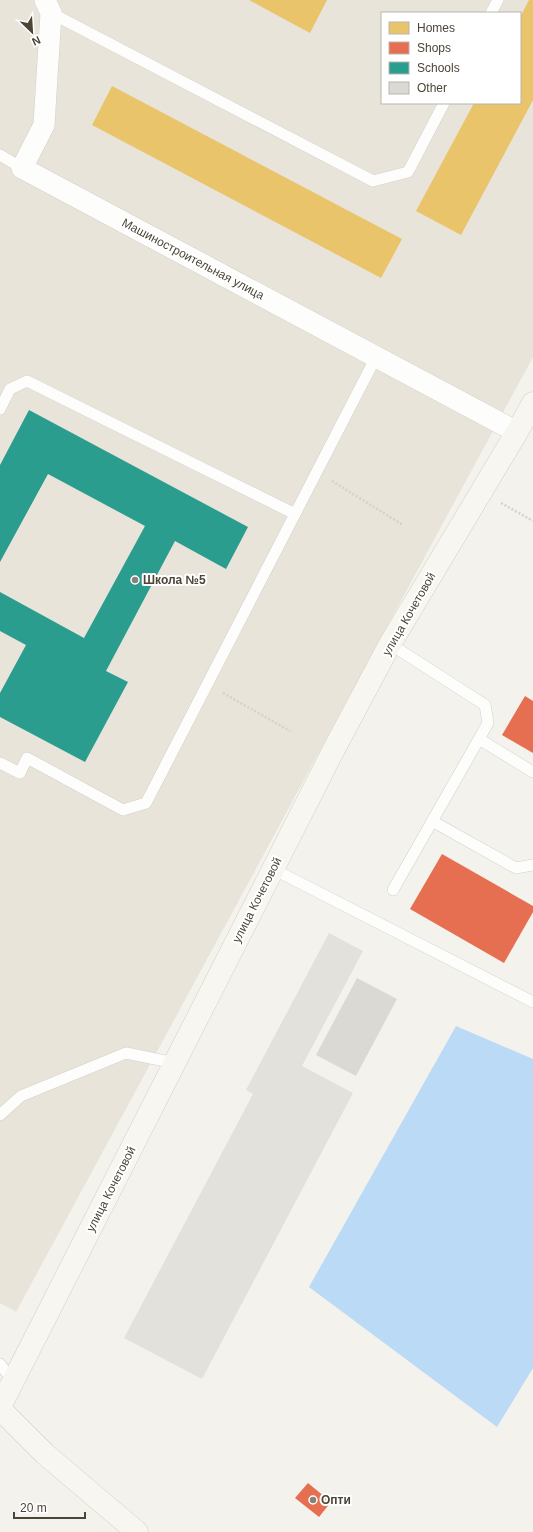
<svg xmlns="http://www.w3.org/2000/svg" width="533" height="1532" font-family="Arial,sans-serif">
<rect width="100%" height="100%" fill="#f3f2ed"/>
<path fill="#e8e4da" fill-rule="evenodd" d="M0,0H533V357L16,1312L0,1303ZM382,13H520V103H382Z"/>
<path fill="#e3e1dc" d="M329,933L363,951L302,1066L353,1093L202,1379L124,1338L253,1094L246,1090Z"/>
<path fill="#badaf5" d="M456,1026L533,1059V1368L497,1427L309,1287Z"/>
<g fill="#e9c46a">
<path d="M249,0H327L310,33Z"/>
<path d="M529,0H533V100L461,235L416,211L474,103H520V17Z"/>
<path d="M112,86L402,239L381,278L92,125Z"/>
</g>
<g fill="#e76f51">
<path d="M525,696L533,701V753L502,735Z"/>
<path d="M442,854L533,906V912L504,963L410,909Z"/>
<path d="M308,1483L331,1502L319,1517L295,1498Z"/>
</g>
<path fill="#2a9d8f" d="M29,410L248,527L226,569L175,541L106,671L128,682L85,762L0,717V693L26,645L0,631V592L84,638L145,526L48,474L0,562V465Z"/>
<path fill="#dbd9d3" d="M357,978L397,999L356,1076L316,1055Z"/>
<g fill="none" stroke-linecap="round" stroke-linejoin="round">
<defs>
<g id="service">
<path d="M51,13L373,181L408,172L444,103"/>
<path d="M491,13L498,0"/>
<path d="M0,155L22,168"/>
<path d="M0,409L10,389L27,381L295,514"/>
<path d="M390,644L485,705L488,723L393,890"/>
<path d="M479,739L533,772"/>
<path d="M0,763L20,773L27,758L123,810L146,803L376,357"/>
<path d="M432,821L516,868L533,865"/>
<path d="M273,869L533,1002"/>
<path d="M0,1115L21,1096L126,1053L175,1063"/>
<path d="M0,1364L13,1381"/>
</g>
<path id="minor" d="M45,0L51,13L44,125L22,168L517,432"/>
<g id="secondary">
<path d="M0,1407L332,753L390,644L517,432L533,403"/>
<path d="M0,1409L45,1454L137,1532"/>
</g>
</defs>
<use href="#service" stroke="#d1d0ca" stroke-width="12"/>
<use href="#minor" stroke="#d1d0ca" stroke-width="22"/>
<use href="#secondary" stroke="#d4d0c3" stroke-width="23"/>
<g stroke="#d3d2cb" stroke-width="2.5" stroke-dasharray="2 2" stroke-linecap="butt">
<path d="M332,481L403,525"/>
<path d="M501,503L533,521"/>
<path d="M223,693L290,731"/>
</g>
<use href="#service" stroke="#fdfdfc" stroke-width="11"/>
<use href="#minor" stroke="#fdfdfc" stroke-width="21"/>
<use href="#secondary" stroke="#f7f6f0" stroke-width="22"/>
</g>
<g fill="#868277" stroke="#fff" stroke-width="1.5">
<circle cx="135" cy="580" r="4"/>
<circle cx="313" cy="1500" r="4"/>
</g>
<g text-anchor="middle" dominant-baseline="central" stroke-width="4" stroke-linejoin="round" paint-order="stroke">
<g font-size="12" fill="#4c4537" stroke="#fff">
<text transform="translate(193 259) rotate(28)">Машиностроительная улица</text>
<text transform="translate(409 614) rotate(-60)">улица Кочетовой</text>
<text transform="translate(257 900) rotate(-63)">улица Кочетовой</text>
<text transform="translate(111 1189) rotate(-63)">улица Кочетовой</text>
</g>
<g font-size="12" font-weight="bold" fill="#4c4537" stroke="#fff" text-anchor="start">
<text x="143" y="580">Школа №5</text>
<text x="321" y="1500">Опти</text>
</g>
</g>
<rect x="381" y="12" width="140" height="92" fill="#ffffff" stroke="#b7b5af"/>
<rect x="389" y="22" width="20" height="12" fill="#e9c46a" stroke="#b7b5af"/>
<text x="417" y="32" font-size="12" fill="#4c4537">Homes</text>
<rect x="389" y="42" width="20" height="12" fill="#e76f51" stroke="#b7b5af"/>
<text x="417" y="52" font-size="12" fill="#4c4537">Shops</text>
<rect x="389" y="62" width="20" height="12" fill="#2a9d8f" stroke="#b7b5af"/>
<text x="417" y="72" font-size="12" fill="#4c4537">Schools</text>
<rect x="389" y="82" width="20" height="12" fill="#dbd9d3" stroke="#b7b5af"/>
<text x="417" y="92" font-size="12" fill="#4c4537">Other</text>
<g transform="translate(32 32) rotate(155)" stroke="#ffffff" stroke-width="3" paint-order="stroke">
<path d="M0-3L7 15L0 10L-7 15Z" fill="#4c4537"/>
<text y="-6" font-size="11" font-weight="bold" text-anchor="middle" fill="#4c4537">N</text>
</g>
<path d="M14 1512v6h71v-6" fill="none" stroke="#4c4537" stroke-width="2"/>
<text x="20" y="1512" font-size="12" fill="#4c4537" stroke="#ffffff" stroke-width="3" paint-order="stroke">20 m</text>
</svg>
